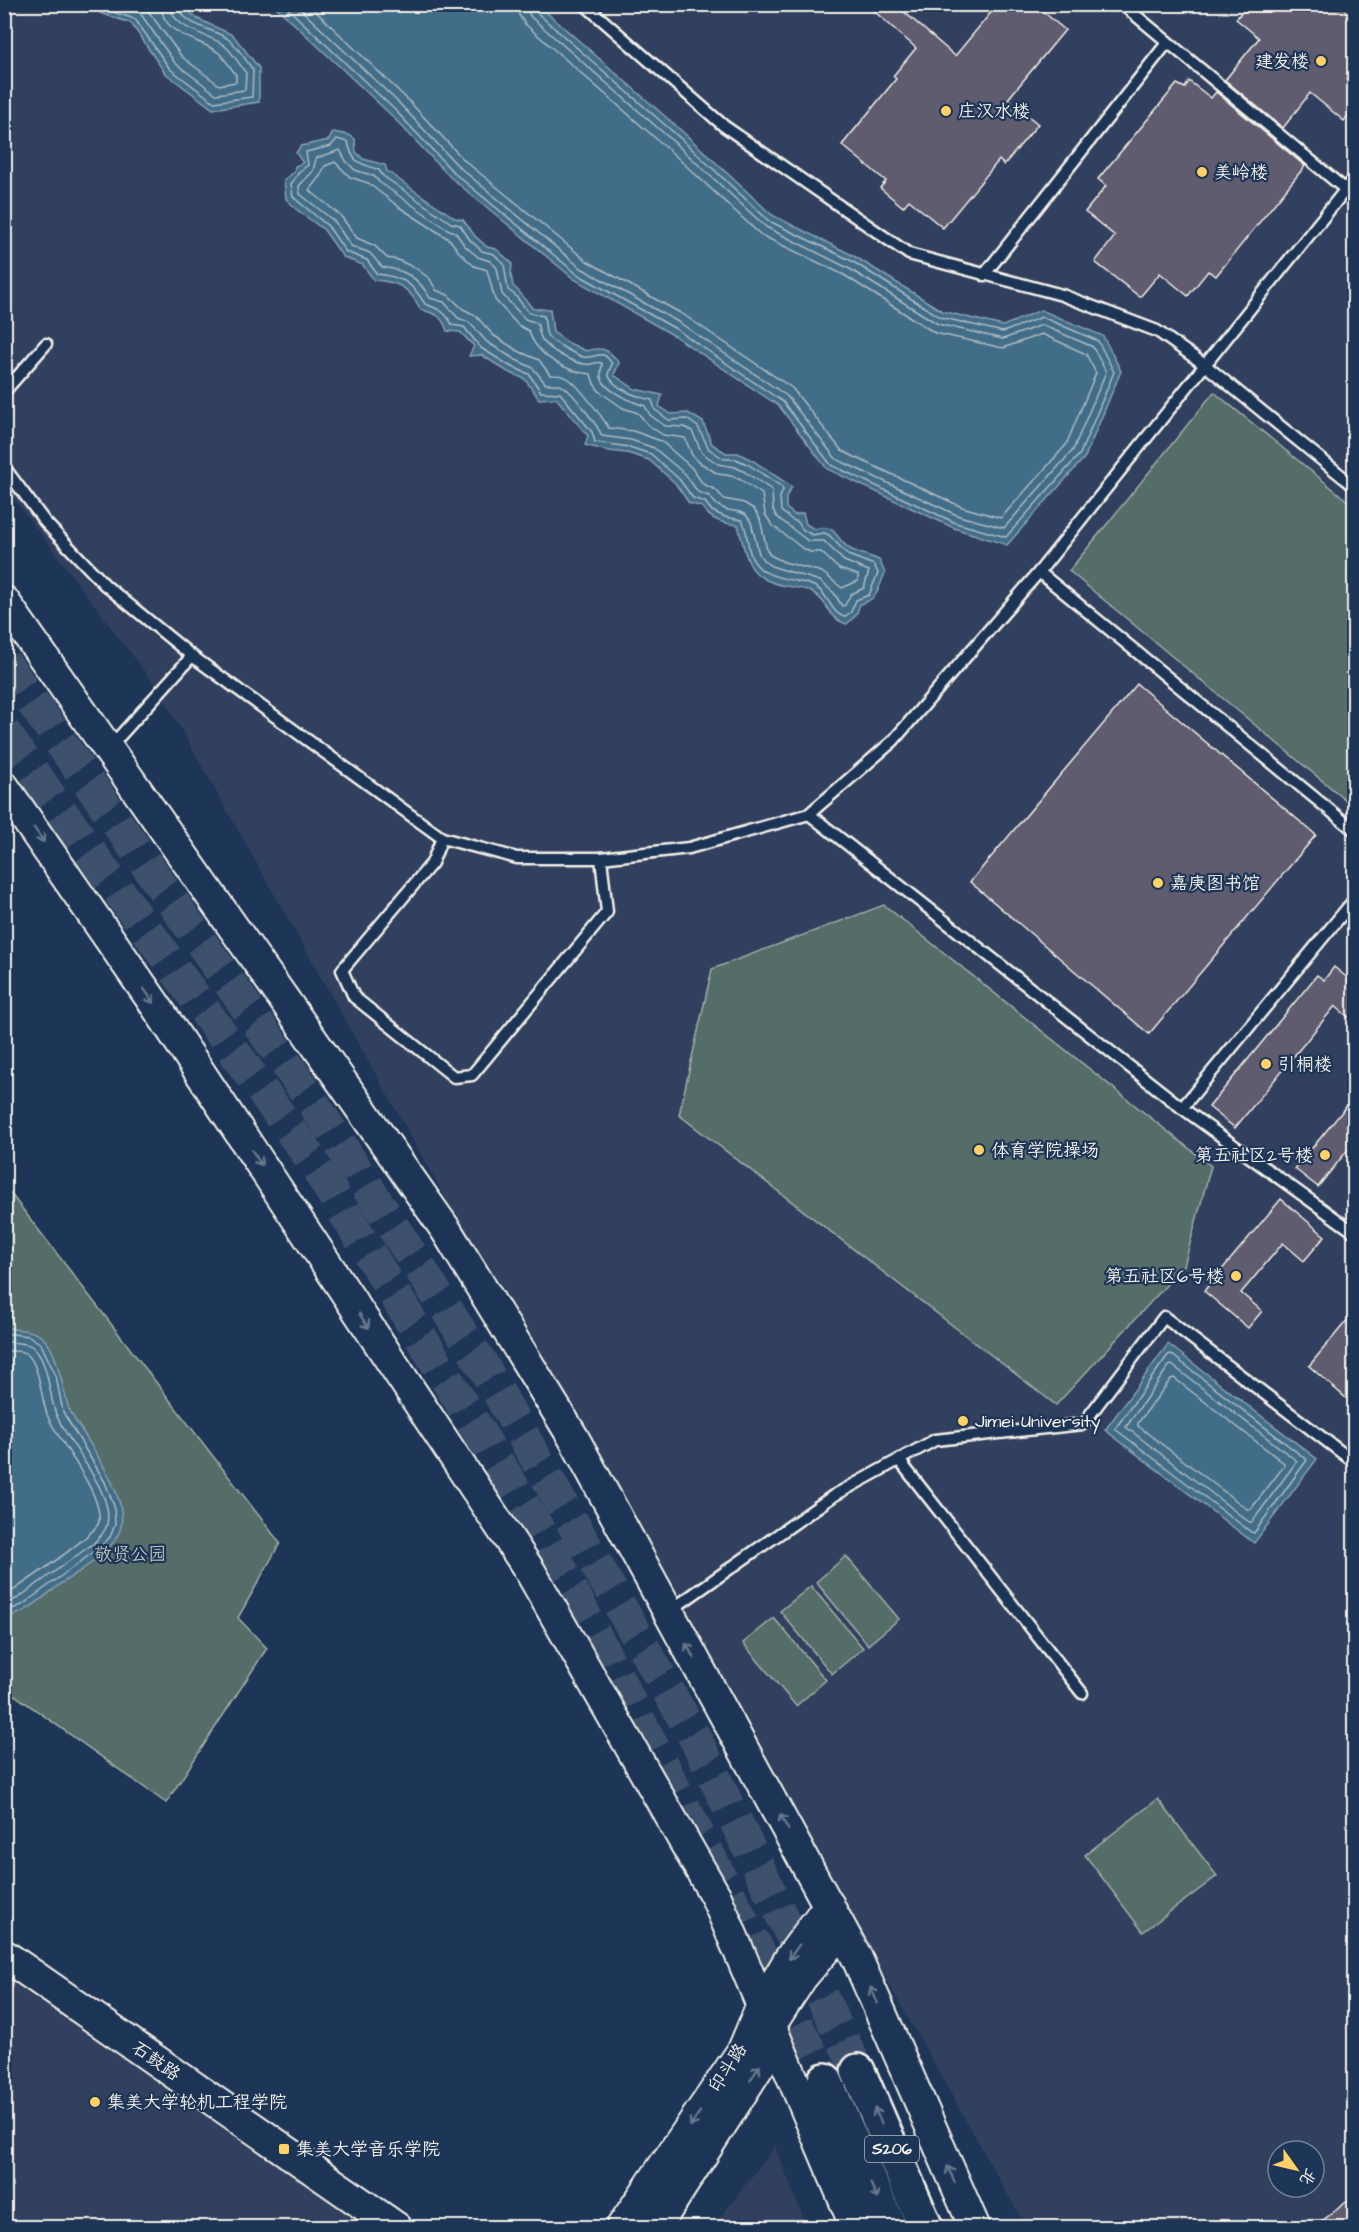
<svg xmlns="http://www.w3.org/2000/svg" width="1359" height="2232" font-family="'Architects Daughter','LXGW WenKai TC',sans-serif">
<rect width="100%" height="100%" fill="#1d3557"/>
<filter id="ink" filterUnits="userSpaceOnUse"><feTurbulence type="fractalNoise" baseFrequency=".0167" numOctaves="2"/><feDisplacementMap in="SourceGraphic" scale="12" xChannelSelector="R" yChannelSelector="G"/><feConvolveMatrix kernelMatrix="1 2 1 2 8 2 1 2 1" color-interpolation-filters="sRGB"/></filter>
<g filter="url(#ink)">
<g fill="#31405e" fill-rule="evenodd">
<path d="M5,5H1354V2227H1026L160,692L5,487ZM1278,2151H1314V2187H1278Z"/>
<path d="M5,1976L366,2227H5Z"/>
<path d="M775,2146L807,2227H713Z"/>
</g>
<g fill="#546d69" stroke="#a4afa8" stroke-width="1.5">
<path d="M1214,392L1354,506V807L1069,571Z"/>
<path d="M884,905L1211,1166L1184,1266L1056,1405L679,1115L712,969Z"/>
<path d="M4,1185L280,1543L238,1618L267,1648L166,1803L5,1688Z"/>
<path d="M846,1556L899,1619L868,1645L816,1582Z"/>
<path d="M811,1586L863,1648L832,1674L780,1611Z"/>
<path d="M774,1618L826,1680L796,1706L743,1643Z"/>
<path d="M1158,1799L1217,1876L1143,1932L1085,1855Z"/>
</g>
<g fill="#426d89" stroke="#89a2af" stroke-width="1.5">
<path d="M94,5H181L198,19L233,35L259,68V102L213,109L165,73L131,23L100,13Z"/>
<path d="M274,5H538L684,133L772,215L854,256L942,311L1003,326L1041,310L1103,336L1121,371L1085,457L1007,545L954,528L827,469L779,406L673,335L574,279L450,177L390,114Z"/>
<path d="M333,132L349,135L355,139L356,152L363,159L385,165L387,171L412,189L455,218L463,220L475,236L487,247L496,249L512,263L511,275L513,286C521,292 526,301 533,309H550L553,332L569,343L586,351C602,346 610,350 619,363L614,375L635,389L662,395L659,406L671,414L688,413L703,422L712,444L726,453H738L752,460L792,487L786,497V508L795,515L803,513L806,524L814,529C839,522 834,541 852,550C861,554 870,556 879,560L885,573C877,590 880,598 860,604L856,615L847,624C826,618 830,602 813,593C805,588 791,587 781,585C745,577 746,554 738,525C723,523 711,521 702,507L689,503L675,483L649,460L627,453L608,451L585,445L588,436L556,398L539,399L525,379L508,372L482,355L469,356L474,346L460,332L447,331C442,316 436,313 421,310C409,287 399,282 374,280L363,265L343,257L324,230L296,209L286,199L284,180L294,172L295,166L303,163L296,153L301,146L329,140Z"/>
<path d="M4,1327C18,1331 32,1328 43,1338C57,1349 63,1390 68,1406C71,1416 79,1425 84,1434C98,1457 127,1499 121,1526C117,1550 78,1572 59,1585C46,1595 21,1618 4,1617Z"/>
<path d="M1168,1344L1317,1459L1254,1543L1105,1430Z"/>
</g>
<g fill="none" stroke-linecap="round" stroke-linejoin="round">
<g stroke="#adbcc2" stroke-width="1.5">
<path d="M101,4L104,9L135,19L170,69L214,102L252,97L253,70C246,61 238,46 228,39C215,29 180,25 178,4"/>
<path d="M117,4L140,13L175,63L216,94L245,90L246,73C239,64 233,53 225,46C209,33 172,31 170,4"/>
<path d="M143,4L182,57L219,85L236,82V75C231,68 225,59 219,53C200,38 162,37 161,4"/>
<path d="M283,4L395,110L454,173L577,274L676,329L783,402L831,465L956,523L1006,537L1080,454L1114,372L1098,341L1042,317L1003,332L940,317L852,261L769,221L680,138L536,12L534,4"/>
<path d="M295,4L400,104L459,167L581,268L680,323L787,396L836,459L959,516L1004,528L1073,450L1106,372L1093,347L1042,325L1003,339L938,324L848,268L766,227L675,143L531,17L528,12L527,4"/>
<path d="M308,4L406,98L465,161L587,261L684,315L792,388L842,451L962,507L1001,518L1066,445L1096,373L1086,354L1042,334L1003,348L935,333L844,275L761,235L669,150L525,24L519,15L518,4"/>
<path d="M337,139L348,142C353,165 359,162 379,170L383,176L409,194L451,223L460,225L470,240L482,251L494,254L504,264L508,290L515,295L529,313L544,316C545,321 545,330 547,335C551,342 575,354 583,357C595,360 602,346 612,364L608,374C613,389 638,397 652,400L655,410L669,420L687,419L698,427L709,449L724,459H736L749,465L782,487L783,490L780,497L781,511L792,520L798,522L802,529L812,535L824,533L829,535L848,555L874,565L878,573L869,595L856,600L851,612L844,617C831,613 829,595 816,587C795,577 762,582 751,556C747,545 748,531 742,520L725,517L712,511L705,502L693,498L679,479L651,454L629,447L595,442L592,432L560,393L541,392L529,374L510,366L481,348L464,327L452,325C446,312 439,309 425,304C412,282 402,277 377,274L367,260L346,252L328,226L293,197L291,184L300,171L308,165L306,152L331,146Z"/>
<path d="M340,150L346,161L355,170L374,176L379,182L447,229L455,232L465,246L478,257L490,261L497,268L502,294L525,319L537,323C539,329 539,336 543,341C551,351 571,362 584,364C591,366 595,361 602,363C602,368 600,372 601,377C604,391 633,402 645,406L650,415L665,426L684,427L692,431L702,453L718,464L735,467L745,472L772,490L773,510L777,517L808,541H824L844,561L869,571L864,588L851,594L845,605L842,606L834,593L820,581L771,566L764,561L759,554L751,522L746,515L740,512L727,510L717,505L709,496L698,492L685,474L654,448L631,440L602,436C598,426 573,393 564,387C559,383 552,384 546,384L533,368L514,359L487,342L469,322L458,318L444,302L430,298C418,277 405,270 382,267L370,253L351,246L334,221L300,194L299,186L313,171L316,158Z"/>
<path d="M335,162L350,177L368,183L399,207L450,240L459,252L474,266L487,270L495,300L518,325L529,331C536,356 567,372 591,374L594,384L600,392L623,408L638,413L648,425L663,435L685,438L692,455L699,462L718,474L732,476L741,480L762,494L765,514L772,525L802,548L810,552H821L839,569L858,575V581L842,588L822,572L784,562L770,555L767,550L760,519L754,509L744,503L724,499L716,490L703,484L691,467L661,441L633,431L609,428C603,418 579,386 569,379C563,375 557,375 550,375L539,360L518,351L493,335L475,315L463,309L448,295L436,290L430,279L417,269L398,260L387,258L375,246L357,238L340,215L309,190L320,176L325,166Z"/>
<path d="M4,1333L29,1336L41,1344L56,1376L63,1412L105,1482L114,1506L115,1525L110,1537L99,1548L22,1605L4,1612"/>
<path d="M4,1341C14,1344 28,1341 35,1349C49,1365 49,1395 56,1414C67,1443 115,1492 107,1524C106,1532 99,1537 94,1543L18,1598L4,1604"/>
<path d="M4,1350C11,1352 22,1350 27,1354C41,1366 41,1404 49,1419C61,1444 103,1494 99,1522C96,1535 28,1580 14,1590L4,1595"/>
<path d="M1171,1354L1307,1460L1254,1533L1251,1532L1115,1429L1168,1355Z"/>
<path d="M1172,1365L1297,1461L1252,1522H1249L1126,1427L1169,1366Z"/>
<path d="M1174,1378L1284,1463V1466L1251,1509H1247L1138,1426V1423L1171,1379Z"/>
</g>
</g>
<g fill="#605b70" stroke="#f4f1e8" stroke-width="1.5">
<path d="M866,4H895L955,56L998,4H1034L1065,30L1008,99L1038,124L1004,165L999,160L943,228L909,200L903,207L880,188L886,181L842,145L896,79L893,76L916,48Z"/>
<path d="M1248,4H1354V108L1344,121L1310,93L1283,128L1225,80L1259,38L1236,19Z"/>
<path d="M1189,81L1211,98L1216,92L1305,166L1216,276L1208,271L1188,296L1160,273L1140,297L1095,262L1115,236L1085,212L1106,186L1098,179L1177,84L1185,88Z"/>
<path d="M1137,684L1316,835L1149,1034L970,882Z"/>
<path d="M1334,967L1354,983V1022L1335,1006L1235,1128L1209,1107L1317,975L1324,980Z"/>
<path d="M1354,1097V1142L1318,1187L1295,1169Z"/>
<path d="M1281,1199L1325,1236L1304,1261L1283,1243L1241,1293L1262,1311L1248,1328L1204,1291Z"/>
<path d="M1354,1312V1405L1309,1366Z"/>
<path d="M1354,2196V2228H1313Z"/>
</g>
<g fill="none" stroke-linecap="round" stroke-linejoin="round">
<g stroke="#3d516d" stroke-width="33" stroke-dasharray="33 16" stroke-linecap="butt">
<path d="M4,662L306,1092L485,1369L695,1738L858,2071"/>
<path d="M4,732L314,1163L549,1546L825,2080"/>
</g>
<defs>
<g id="lane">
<path d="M584,4L724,126L909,254L1062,295L1157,331L1205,365L1354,486"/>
<path d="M1122,4L1346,190"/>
<path d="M984,275L1167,43"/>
<path d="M4,392L46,344"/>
<path d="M4,467L45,522L105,585L192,656L442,838L517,858H601L689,848L809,814L893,741L1039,572L1354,179"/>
<path d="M1039,572L1354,830"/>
<path d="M110,747L192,656"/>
<path d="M809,814L1182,1108L1354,1232"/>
<path d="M442,838L432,863L342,970L354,997L454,1077L472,1075L607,912L601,858"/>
<path d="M1182,1108L1354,900"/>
<path d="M899,1460L1082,1693"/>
<path d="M671,1610L833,1496L935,1440L1083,1424L1164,1317L1354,1462"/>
</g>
<g id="secondary">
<path d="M4,601L446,1230L573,1437L856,1956L975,2228"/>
<path d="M4,787L156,1006L530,1571L716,1897L856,2228"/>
<path d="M4,1955L397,2228"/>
<path d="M621,2228L743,2050L762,2005L790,1958L829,1905"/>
<path d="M655,2228L761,2063L770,2026L802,1977L841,1931"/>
</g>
<g id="highway">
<path d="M858,2071L926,2228"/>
<path d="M825,2080L890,2228"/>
</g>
</defs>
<use href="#lane" stroke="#f4f1e8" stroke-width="15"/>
<use href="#secondary" stroke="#f4f1e8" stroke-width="34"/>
<use href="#highway" stroke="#f4f1e8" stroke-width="38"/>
<use href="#lane" stroke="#1d3557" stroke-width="10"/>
<use href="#secondary" stroke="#1d3557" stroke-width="30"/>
<use href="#highway" stroke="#1d3557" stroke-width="33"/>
</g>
<defs><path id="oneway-shaft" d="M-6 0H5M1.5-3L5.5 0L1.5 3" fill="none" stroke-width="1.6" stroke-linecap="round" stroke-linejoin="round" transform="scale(1.5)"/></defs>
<g stroke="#68778a">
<use href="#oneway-shaft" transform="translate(39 835) rotate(55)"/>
<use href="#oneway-shaft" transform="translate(149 996) rotate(56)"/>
<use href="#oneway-shaft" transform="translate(257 1158) rotate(57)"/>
<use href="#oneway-shaft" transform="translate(364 1321) rotate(57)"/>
<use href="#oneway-shaft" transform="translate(690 1651) rotate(-119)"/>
<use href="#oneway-shaft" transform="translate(784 1822) rotate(-119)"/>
<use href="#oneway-shaft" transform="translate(794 1952) rotate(125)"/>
<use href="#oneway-shaft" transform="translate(874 1995) rotate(-114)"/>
<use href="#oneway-shaft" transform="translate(755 2073) rotate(-57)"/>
<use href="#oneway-shaft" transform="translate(878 2116) rotate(-114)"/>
<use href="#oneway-shaft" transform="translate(695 2119) rotate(124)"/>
<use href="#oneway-shaft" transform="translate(951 2174) rotate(-114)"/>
<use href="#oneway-shaft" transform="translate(874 2191) rotate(66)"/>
</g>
</g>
<g fill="#ffd166" stroke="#1d3557" stroke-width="2">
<circle cx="1321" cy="61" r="6"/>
<circle cx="946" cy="111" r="6"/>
<circle cx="1202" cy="172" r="6"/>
<circle cx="1158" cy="883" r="6"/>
<circle cx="1266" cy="1064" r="6"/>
<circle cx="979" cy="1150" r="6"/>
<circle cx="1325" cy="1155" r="6"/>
<circle cx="1236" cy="1276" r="6"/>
<circle cx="963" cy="1421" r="6"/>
<circle cx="95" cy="2102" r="6"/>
<rect x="278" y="2143" width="12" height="12" rx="3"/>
</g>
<g text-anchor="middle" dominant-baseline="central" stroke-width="4.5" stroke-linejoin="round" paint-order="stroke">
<rect fill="#1d3557" stroke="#b4b9bc" stroke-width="1.5" x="865" y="2136" width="54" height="26" rx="4.5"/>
<g font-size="16" font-weight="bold" fill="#f4f1e8">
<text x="892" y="2149">S206</text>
</g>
<g font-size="18" fill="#f4f1e8" stroke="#1d3557" text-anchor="start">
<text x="1309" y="61" text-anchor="end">建发楼</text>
<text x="958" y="111">庄汉水楼</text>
<text x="1214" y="172">美岭楼</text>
<text x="1170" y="883">嘉庚图书馆</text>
<text x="1278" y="1064">引桐楼</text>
<text x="991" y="1150">体育学院操场</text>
<text x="1313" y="1155" text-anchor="end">第五社区2号楼</text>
<text x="1224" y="1276" text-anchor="end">第五社区6号楼</text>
<text x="975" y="1421">Jimei University</text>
<text x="107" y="2102">集美大学轮机工程学院</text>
<text x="296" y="2149">集美大学音乐学院</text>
</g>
<g font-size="18" fill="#bcc3bc" stroke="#1d3557">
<text x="130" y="1554">敬贤公园</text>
</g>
<g font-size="18" fill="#f4f1e8" stroke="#1d3557">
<text transform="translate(156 2061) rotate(35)">石鼓路</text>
<text transform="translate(728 2068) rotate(-58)">印斗路</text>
</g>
</g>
<rect width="1359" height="2232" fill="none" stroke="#1d3557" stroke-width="24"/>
<rect x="12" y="12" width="1335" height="2208" fill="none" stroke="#f4f1e8" stroke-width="2" filter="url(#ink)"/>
<g transform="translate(1296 2169) rotate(124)"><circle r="28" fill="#1d3557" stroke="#738091" stroke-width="1.5"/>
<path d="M0-4.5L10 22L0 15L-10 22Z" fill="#ffd166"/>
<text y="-9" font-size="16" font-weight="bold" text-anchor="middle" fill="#f4f1e8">北</text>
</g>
</svg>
